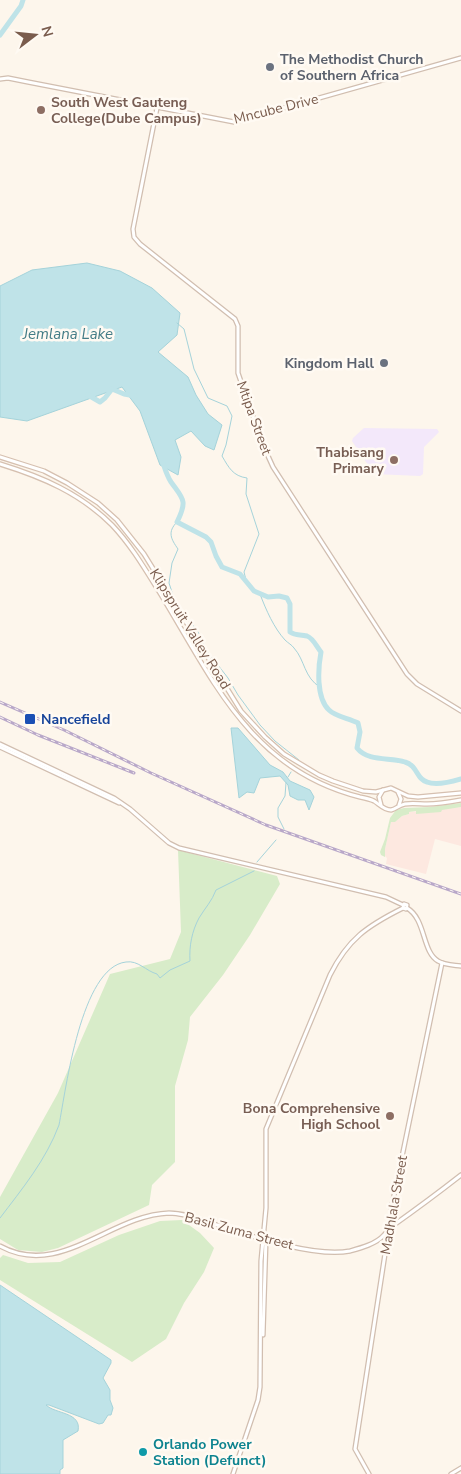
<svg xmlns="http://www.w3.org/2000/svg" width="461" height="1474" font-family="'Nunito Sans',sans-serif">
<rect width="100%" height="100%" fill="#fdf6ec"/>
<path fill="#fde8e0" d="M461,807V846L435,839L426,874L386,864L387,858L384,855L385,849L391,822H395L402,816L409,814V812Z"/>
<path fill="#f3e8fa" d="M364,428L437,429L439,432L424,447L423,474L420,476L374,474L352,441L353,438Z"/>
<g fill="#d8ecc9">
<path d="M461,803V807L442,810L441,812L416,814V811L409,812V814L402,816L395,822H391L385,849V857L381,855L380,852L385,839L390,818L396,810L404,808L430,807Z"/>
<path d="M178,850L277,876L280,884L250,935L223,975L190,1017L188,1040L175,1086V1162L152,1185L149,1205L58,1248L42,1252L18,1250L0,1239V1197L58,1093L110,974L170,959L181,932Z"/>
<path d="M182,1220L200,1233L214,1248L204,1272L184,1303L166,1339L132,1362L0,1280V1258L3,1255L28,1263L60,1262L119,1235L160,1221Z"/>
</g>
<g fill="#bfe3e8" stroke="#a5d3da">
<path d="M87,263L120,271L152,288L180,313L177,335L158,352L188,377L196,395L208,414L222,425L214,450L205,446L191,431L175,440L181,457L178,475L160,465L140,411L122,387L27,421L0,417V286L32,270Z"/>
<path d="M231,728H238L270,765L283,772L290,781L310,790L314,797L309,810L305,800H298L290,796L288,785L280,776L260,778L254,793L247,792L239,798Z"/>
<path d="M0,1285L111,1360V1363L103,1378L110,1390V1400L113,1408L111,1415H108L103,1423L99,1424L49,1405H46C55,1414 82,1412 78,1431L63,1440V1468L60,1470V1474H0Z"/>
</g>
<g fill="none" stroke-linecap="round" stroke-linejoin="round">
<g stroke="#a5d3da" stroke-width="1">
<path d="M177,323L184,329L194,369L208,398L227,406L232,416L226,445L222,456C229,468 233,476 247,478L246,494L259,534L244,572L246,580"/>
<path d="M177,522C167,532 171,539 178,549L172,563L169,583L175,601L185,615L198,632L207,651L228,678L238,695L260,725L275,741L299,760"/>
<path d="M260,594C266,610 274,628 285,640C288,643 292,645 294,648C305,660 304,678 320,687"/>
<path d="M288,777L291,772"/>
<path d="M284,829L278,817V808L285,796L286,783"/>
<path d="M257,862L276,840"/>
<path d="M0,1218C22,1189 46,1160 59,1125C66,1089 81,967 126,962C138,960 146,971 157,974L160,978L170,970L190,961C189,946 192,931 199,918C205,908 212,901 216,890L254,871"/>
</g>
<g stroke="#bfe3e8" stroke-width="5">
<path d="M0,35L21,6L23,0"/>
<path d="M88,395L100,402L105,398L112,389L124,394L135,396"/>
<path d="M163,463C165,469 167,476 171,482C183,499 188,500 177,522L206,537L211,542L216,556L222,567L240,574L254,591L268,597L279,596L287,598L290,604V632C296,636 300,634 307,636C313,638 317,647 321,652C318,668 316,698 329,710C336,717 349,718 358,723L360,732L357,748C368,762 390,757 405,762C418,766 416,779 427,782C436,786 451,782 461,779"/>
</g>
<defs>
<g id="tertiary">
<path d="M0,79L8,78L28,82L234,122L461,58"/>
<path d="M157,108L133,229L134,237L140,244L235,319L238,326V373L263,445L273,467L407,674L417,684L461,711"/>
<path d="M0,744L114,798L130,809L169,843L179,848L386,897L403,905"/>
<path d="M0,747L119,803"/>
<path d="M404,904L407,905L406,909L403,908Z"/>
<path d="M407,908C426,919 422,952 438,961C444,965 454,965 461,966"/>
<path d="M0,1246C60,1279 110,1215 169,1213C185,1213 201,1220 217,1225C251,1236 315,1258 350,1251C361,1248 376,1244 384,1235C387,1232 388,1229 391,1227C415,1210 438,1193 461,1175"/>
<path d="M263,1335L266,1239"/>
<path d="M233,1474L258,1400L260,1387L261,1261L266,1208V1129L330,975C348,939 367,926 403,908"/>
<path d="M369,1474L355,1449L389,1228L391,1223V1210L442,963"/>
<path d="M451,1474L461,1468"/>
</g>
<g id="secondary">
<path d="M0,457L44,471L67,483L98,503L117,520L144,554L241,711L265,737L284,754L319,775L333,781L363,791L376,792L391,788L408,796L418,797L461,793"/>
<path d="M0,464C42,477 80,493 112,525C131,545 145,569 160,593C213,680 251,770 360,797C365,798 370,799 374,801C379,804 384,810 391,810C396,809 399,805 405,804C412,803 420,804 427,804C439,804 450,802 461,800"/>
<path d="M398,792L401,799L399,805"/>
<path d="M381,805L379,797L383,790"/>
</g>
</defs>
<use href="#tertiary" stroke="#d1beb0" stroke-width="5.5"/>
<use href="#secondary" stroke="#d6c0b0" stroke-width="5.5"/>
<use href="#tertiary" stroke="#fff" stroke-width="3"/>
<use href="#secondary" stroke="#fff" stroke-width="3"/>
<defs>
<g id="rail">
<path d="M0,702L64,730L151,773L266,825L461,894"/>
<path d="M0,717L38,735L134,773"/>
</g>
</defs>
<use href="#rail" stroke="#b9a8c9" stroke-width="3"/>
<use href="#rail" stroke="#fffaf3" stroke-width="1" stroke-dasharray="4" stroke-linecap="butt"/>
</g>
<g fill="#6b7280" stroke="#fffaf3" stroke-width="2">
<circle cx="270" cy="67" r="5"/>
<circle cx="384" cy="363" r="5"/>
</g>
<g fill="#8d6e63" stroke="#fffaf3" stroke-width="2">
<circle cx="41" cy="110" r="5"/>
<circle cx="394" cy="460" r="5"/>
<circle cx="390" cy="1116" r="5"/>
</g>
<rect fill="#1a4fb4" stroke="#fffaf3" stroke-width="2" x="24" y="713" width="12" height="12" rx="2.5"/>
<circle fill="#0f9aa8" stroke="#fffaf3" stroke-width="2" cx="143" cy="1452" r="5"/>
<g text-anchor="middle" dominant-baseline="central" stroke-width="5" stroke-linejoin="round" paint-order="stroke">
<g font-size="14" font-weight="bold" fill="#5b616d" stroke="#fffaf3" text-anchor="start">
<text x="280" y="59">The Methodist Church<tspan x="280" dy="16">of Southern Africa</tspan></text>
<text x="374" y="363" text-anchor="end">Kingdom Hall</text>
</g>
<g font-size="14" font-weight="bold" fill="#785e54" stroke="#fffaf3" text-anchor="end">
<text x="51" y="102" text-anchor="start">South West Gauteng<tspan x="51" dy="16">College(Dube Campus)</tspan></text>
<text x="384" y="452">Thabisang<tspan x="384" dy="16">Primary</tspan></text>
<text x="380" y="1108">Bona Comprehensive<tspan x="380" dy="16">High School</tspan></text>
</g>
<g font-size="14" fill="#7a5c4d" stroke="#fffaf3">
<text transform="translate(276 109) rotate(-14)">Mncube Drive</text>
<text transform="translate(254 418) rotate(70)">Mtipa Street</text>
<text transform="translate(190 629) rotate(58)">Klipspruit Valley Road</text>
<text transform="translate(394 1205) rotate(-80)">Madhlala Street</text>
<text transform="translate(239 1231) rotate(15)">Basil Zuma Street</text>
</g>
<g font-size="14" font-weight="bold" fill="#164399" stroke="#fffaf3" text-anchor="start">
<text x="41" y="719">Nancefield</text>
</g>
<g font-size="14" font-weight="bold" fill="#0d838f" stroke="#fffaf3" text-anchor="start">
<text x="153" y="1444">Orlando Power<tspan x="153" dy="16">Station (Defunct)</tspan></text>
</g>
<g font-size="15" font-style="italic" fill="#437c86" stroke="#fffaf3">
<text x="68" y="334">Jemlana Lake</text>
</g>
</g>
<g transform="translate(35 35) rotate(74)" stroke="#fffaf3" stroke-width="4" paint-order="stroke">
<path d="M0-4L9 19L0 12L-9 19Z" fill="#7a5c4d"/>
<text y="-8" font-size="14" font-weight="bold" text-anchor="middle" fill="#7a5c4d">N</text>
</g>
</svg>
